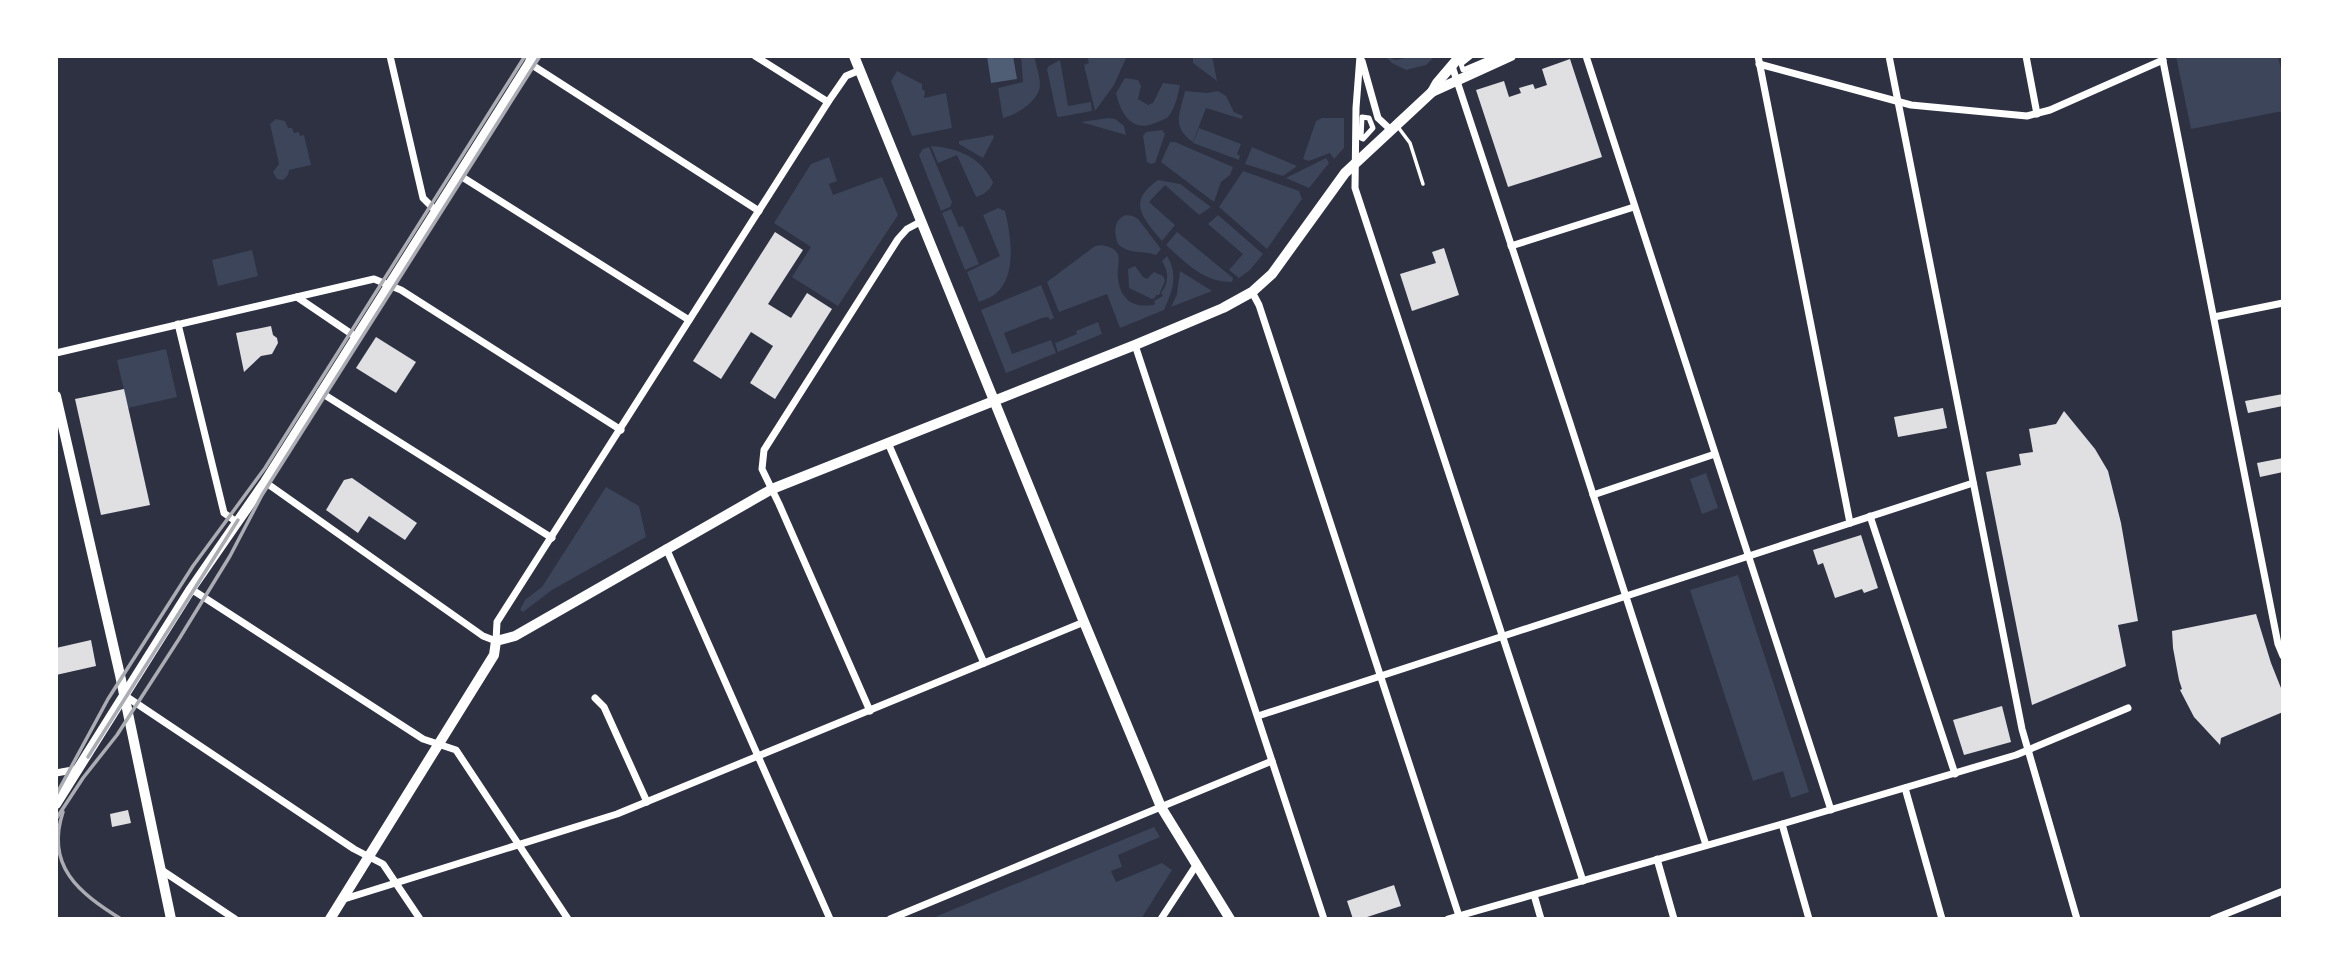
<svg xmlns="http://www.w3.org/2000/svg" width="2339" height="975" font-family="Commissioner,sans-serif">
<rect width="100%" height="100%" fill="#2d3142"/>
<g fill="#3c4559">
<path d="M1021,56H1034C1036,65 1040,76 1040,85C1039,101 1017,115 1003,118L998,88L1023,82Z"/>
<path d="M1087,56H1127L1114,85L1095,111L1084,65L1089,63Z"/>
<path d="M1193,56H1212L1217,81L1193,63Z"/>
<path d="M1385,56L1396,60L1411,56H1435L1426,65L1406,70L1392,63Z"/>
<path d="M2176,56H2278L2283,78V111L2191,129Z"/>
<path d="M1060,60L1068,106L1091,102L1092,111L1059,117L1057,116L1047,69L1049,66Z"/>
<path d="M897,71L922,84V89L925,91L924,98L946,93L952,128L912,136L891,81Z"/>
<path d="M1125,78L1138,80L1141,86L1138,99L1148,105L1153,103L1163,83L1180,85C1178,95 1175,109 1168,117C1164,120 1157,122 1153,124C1130,132 1120,111 1116,93Z"/>
<path d="M1185,91L1207,93L1218,91L1226,96L1234,112L1243,116L1241,119L1206,108L1193,142C1171,127 1180,113 1185,91Z"/>
<path d="M1109,118L1115,119L1124,126L1126,135L1081,122Z"/>
<path d="M1322,118H1344V148L1334,159L1330,153L1309,161L1303,159L1316,121Z"/>
<path d="M276,119L285,121L288,128H292L294,133L299,132L300,136L304,135L311,165L289,170L288,175L283,180L277,179L273,172L279,164L270,124Z"/>
<path d="M1199,128L1241,144L1237,154L1240,156L1239,160L1193,143Z"/>
<path d="M1162,130L1165,134L1155,163L1151,164L1147,162L1143,136L1146,132Z"/>
<path d="M993,135L994,137L983,158L959,144V141Z"/>
<path d="M1170,142H1175L1233,167L1230,175L1221,182L1214,202L1161,162Z"/>
<path d="M931,146C959,148 980,157 993,182C991,190 983,195 976,197L957,155L938,163Z"/>
<path d="M929,147L952,202L950,207L941,211L919,155L923,149Z"/>
<path d="M1252,147L1297,166L1283,176L1245,164Z"/>
<path d="M829,157L837,181L829,184L833,195L882,177L898,215L838,306L792,277L811,247L774,223L811,164Z"/>
<path d="M1326,158L1329,163L1309,188L1286,178Z"/>
<path d="M1243,171L1299,191L1302,199L1267,249L1219,207Z"/>
<path d="M1158,180L1180,184L1211,207L1199,215L1165,185L1149,202L1175,225L1162,241C1143,218 1126,202 1158,180Z"/>
<path d="M998,208L1005,211C1011,236 1018,277 994,295C990,298 983,300 979,302L967,272L1000,256L983,215Z"/>
<path d="M951,209L959,227L963,226L979,264L965,270L942,213Z"/>
<path d="M1126,215L1133,216L1138,219L1161,249L1156,255C1142,250 1130,255 1118,244C1114,233 1113,220 1126,215Z"/>
<path d="M1218,215L1263,254L1250,270L1239,278L1229,270L1243,254L1208,224Z"/>
<path d="M1177,232L1233,278L1232,282C1203,282 1185,262 1166,245Z"/>
<path d="M1102,245C1127,250 1116,262 1118,279C1121,300 1133,308 1153,305L1155,304L1154,301L1163,296L1161,293C1169,283 1169,272 1162,261L1167,256C1179,275 1172,292 1164,310L1120,328L1107,294L1059,312L1047,282L1095,246Z"/>
<path d="M252,250L258,276L218,286L212,260Z"/>
<path d="M1135,266L1143,277L1147,279L1154,272L1163,276L1165,281L1159,295H1156L1155,298L1152,299L1129,288L1128,269Z"/>
<path d="M1180,271L1212,291L1171,307L1177,294Z"/>
<path d="M1041,285L1054,318L1050,320L1048,317L1042,318L1004,333L1012,354L1051,340L1056,353L1006,373L981,310Z"/>
<path d="M1098,322L1102,334L1058,352L1055,343L1077,334L1076,331Z"/>
<path d="M166,349L177,397L128,408L117,360Z"/>
<path d="M1706,473L1718,508L1702,514L1690,479Z"/>
<path d="M606,487L639,506L646,537L552,590L523,612L520,610L525,600L542,587Z"/>
<path d="M1738,575L1809,792L1791,798L1783,771L1753,781L1690,590Z"/>
<path d="M1154,827L1160,837L1118,855L1122,867L1111,871L1116,882L1162,863L1172,870L1141,919H930Z"/>
</g>
<path fill="#4f5d75" d="M987,56H1013L1017,79L991,83Z"/>
<g fill="#e0e0e3">
<path d="M1570,59L1602,157L1508,187L1476,90L1504,81L1509,97L1521,93L1519,88L1533,84L1535,89L1547,85L1542,69Z"/>
<path d="M775,232L803,250L768,304L791,318L807,293L832,309L775,399L750,383L773,346L751,332L721,379L693,361Z"/>
<path d="M1444,248L1459,295L1412,311L1400,274L1436,263L1432,252Z"/>
<path d="M271,326L273,335L277,338L278,343L272,354L261,356L244,372L236,333Z"/>
<path d="M376,337L416,362L396,393L356,368Z"/>
<path d="M124,389L150,505L101,515L75,399Z"/>
<path d="M2283,394V406L2248,413L2245,401Z"/>
<path d="M1943,408L1947,428L1898,437L1894,417Z"/>
<path d="M2064,411L2095,449L2108,471L2121,523L2138,621L2118,625L2126,666L2032,705L1986,472L2021,465L2019,454L2033,452L2029,429L2056,424Z"/>
<path d="M2283,458V472L2260,477L2257,463Z"/>
<path d="M352,478L417,523L405,540L369,516L358,533L326,510L344,480Z"/>
<path d="M1861,535L1878,588L1864,593L1862,589L1835,598L1823,563L1818,565L1813,550Z"/>
<path d="M2256,614L2271,663L2283,693V712L2221,738L2220,745L2194,717L2180,690L2182,689L2179,680L2173,648L2172,631Z"/>
<path d="M91,640L96,666L56,675V648Z"/>
<path d="M2002,706L2011,742L1964,755L1953,720Z"/>
<path d="M128,810L131,823L112,827L110,814Z"/>
<path d="M1394,885L1401,906L1361,919H1353L1347,901Z"/>
</g>
<g fill="none" stroke-linecap="round" stroke-linejoin="round">
<path stroke="#fff" stroke-width="3.5" d="M1398,127L1410,143L1423,184"/>
<g stroke="#fff" stroke-width="5">
<path d="M1471,56L1461,64L1463,70L1496,56"/>
<path d="M1362,117L1369,118L1373,128L1363,139L1361,138Z"/>
</g>
<g stroke="#fff" stroke-width="7">
<path d="M390,56L423,198L436,211"/>
<path d="M755,56L828,102"/>
<path d="M1360,56L1356,108L1355,188L1583,881"/>
<path d="M1586,56L1831,810"/>
<path d="M1758,56L1850,523"/>
<path d="M1889,56L2022,729L2077,919"/>
<path d="M2026,56L2037,114"/>
<path d="M2162,56L2278,644L2283,656"/>
<path d="M529,60V63L759,211"/>
<path d="M1362,61L1378,118L1391,130"/>
<path d="M1759,64L1911,105L2027,116L2050,110L2163,60"/>
<path d="M1452,66L1569,420L1706,845"/>
<path d="M459,175L689,320"/>
<path d="M1511,246L1634,207"/>
<path d="M1252,292L1259,305L1459,916"/>
<path d="M297,297L356,337"/>
<path d="M2214,317L2283,303"/>
<path d="M178,324L224,513L238,523"/>
<path d="M1135,345L1324,919"/>
<path d="M56,353L374,279L401,290L621,430"/>
<path d="M320,392L552,538"/>
<path d="M888,443L984,663"/>
<path d="M265,482L483,636L496,641L497,622L828,102L846,76L860,70"/>
<path d="M1593,495L1715,454"/>
<path d="M1870,516L1955,774"/>
<path d="M666,548L830,919"/>
<path d="M191,589L423,739L456,750L568,919"/>
<path d="M124,695L354,849L383,864L420,919"/>
<path d="M595,698L604,707L647,802"/>
<path d="M870,711L779,504L762,469L764,450L898,239L907,229L920,222"/>
<path d="M1258,716L1973,483"/>
<path d="M56,773L78,769"/>
<path d="M1905,788L1942,919"/>
<path d="M1782,824L1809,919"/>
<path d="M1657,859L1674,919"/>
<path d="M160,869L235,919"/>
<path d="M1534,895L1541,919"/>
<path d="M341,900L617,814L1084,622"/>
<path d="M890,919L1272,761"/>
<path d="M1161,919L1197,864"/>
<path d="M1448,919L1782,824L2016,755L2128,708"/>
<path d="M2213,919L2283,891"/>
</g>
<g stroke="#fff" stroke-width="10">
<path d="M1432,92L1437,83L1460,56"/>
<path d="M330,919L494,655L496,641L515,636L772,489L1135,345L1223,308L1252,292L1272,274L1345,173L1432,92L1511,56"/>
</g>
<g stroke="#fff" stroke-width="10">
<path d="M854,56L1084,622L1161,807L1230,919"/>
<path d="M56,396L120,675L171,919"/>
<path d="M56,804L191,589L265,482L534,56"/>
</g>
<g stroke="#abadb3" stroke-width="3.5">
<path d="M88,757L238,520"/>
<path d="M56,795L108,699L193,566L265,468L525,56"/>
<path d="M63,812C45,866 79,893 121,919"/>
<path d="M56,819L83,778L117,735L179,639L230,556L262,495L540,56"/>
</g>
</g>
<rect width="2339" height="975" fill="none" stroke="#ffffff" stroke-width="116"/>
</svg>
